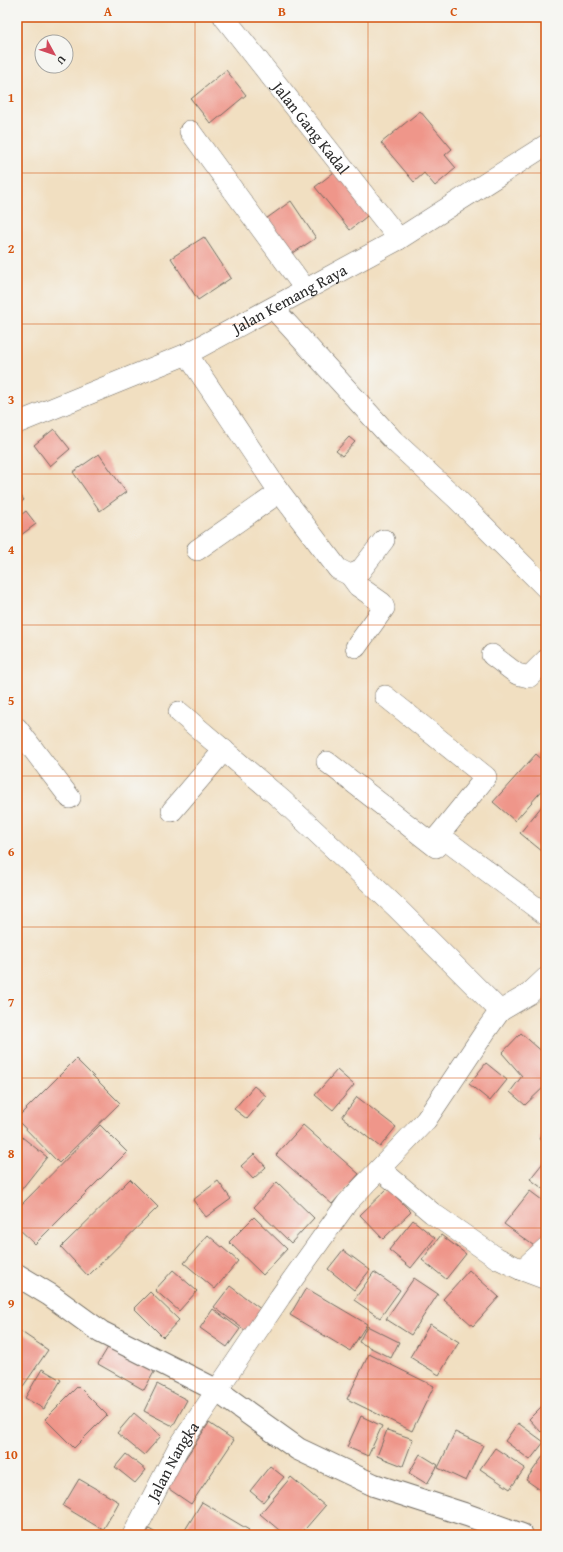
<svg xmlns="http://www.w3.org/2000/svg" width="563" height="1552" font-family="'Gentium Book Plus',serif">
<rect width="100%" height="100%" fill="#f6f6f2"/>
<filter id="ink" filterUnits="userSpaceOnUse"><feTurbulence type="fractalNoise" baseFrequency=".025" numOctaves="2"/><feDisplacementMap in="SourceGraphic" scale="8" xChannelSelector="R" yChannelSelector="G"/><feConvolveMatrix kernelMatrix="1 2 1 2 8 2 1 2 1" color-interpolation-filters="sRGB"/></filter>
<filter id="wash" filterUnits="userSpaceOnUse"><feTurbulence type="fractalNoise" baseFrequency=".012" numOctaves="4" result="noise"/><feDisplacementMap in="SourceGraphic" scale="16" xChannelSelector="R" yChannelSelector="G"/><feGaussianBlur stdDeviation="0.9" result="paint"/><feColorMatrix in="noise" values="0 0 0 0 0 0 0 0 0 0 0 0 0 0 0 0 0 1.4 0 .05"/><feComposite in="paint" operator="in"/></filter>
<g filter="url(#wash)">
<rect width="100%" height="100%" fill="#f1dfc1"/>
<g id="blocks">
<g fill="#ef968a">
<path d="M226,70L246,95L211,124L191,99Z"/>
<path d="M420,111L452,149L445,155L456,168L435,186L424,173L414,182L381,143Z"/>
<path d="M338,169L372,212L350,230L315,187Z"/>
<path d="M291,201L316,238L287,257L263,221Z"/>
<path d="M204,237L231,278L198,300L171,258Z"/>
<path d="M54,429L70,449L50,466L34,445Z"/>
<path d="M349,437L355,442L342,456L336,451Z"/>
<path d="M99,454L126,492L100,511L73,472Z"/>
<path d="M17,490L24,500L17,505Z"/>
<path d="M26,511L36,524L17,538V518Z"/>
<path d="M536,754L546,763V786L515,821L493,802Z"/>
<path d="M546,801V849L543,852L520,833Z"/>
<path d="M521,1033L546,1055V1085L525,1105L510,1092L522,1076L502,1053Z"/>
<path d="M76,1059L120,1103L59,1163L17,1120V1118Z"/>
<path d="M486,1063L507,1080L490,1101L469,1084Z"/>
<path d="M337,1070L354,1085L333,1110L315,1095Z"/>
<path d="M254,1086L266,1096L247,1119L234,1109Z"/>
<path d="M357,1097L396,1127L380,1147L342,1117Z"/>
<path d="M100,1125L127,1152L35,1244L17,1227V1209Z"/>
<path d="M303,1125L359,1174L332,1204L276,1155Z"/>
<path d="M546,1129V1144L539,1139Z"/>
<path d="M17,1133L47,1157L17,1195Z"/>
<path d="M254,1154L266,1167L253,1179L241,1166Z"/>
<path d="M546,1159V1191L530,1179Z"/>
<path d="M130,1179L158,1207L88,1276L61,1247Z"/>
<path d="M218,1181L231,1199L206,1217L193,1200Z"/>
<path d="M277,1182L314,1218L291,1243L254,1207Z"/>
<path d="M388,1188L411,1212L383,1239L360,1215Z"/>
<path d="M530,1191L546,1203V1236L537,1248L504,1224Z"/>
<path d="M254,1217L287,1249L263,1275L229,1242Z"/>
<path d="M413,1220L435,1238L411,1268L389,1250Z"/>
<path d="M208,1235L238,1261L215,1289L184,1263Z"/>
<path d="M441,1235L466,1254L446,1279L422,1260Z"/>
<path d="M343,1250L370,1270L354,1290L328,1269Z"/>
<path d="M173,1270L197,1291L179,1311L155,1290Z"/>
<path d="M469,1270L499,1297L473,1326L443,1299Z"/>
<path d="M374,1272L400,1290L380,1318L354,1300Z"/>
<path d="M414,1278L438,1294L411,1335L386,1319Z"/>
<path d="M230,1286L262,1310L246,1331L214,1307Z"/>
<path d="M306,1288L367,1324L350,1351L290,1315Z"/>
<path d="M150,1292L179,1320L163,1337L134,1308Z"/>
<path d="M213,1309L240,1329L227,1347L200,1328Z"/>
<path d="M430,1324L459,1342L439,1375L410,1357Z"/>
<path d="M367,1326L399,1342L391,1358L359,1342Z"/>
<path d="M17,1329L48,1350L17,1395Z"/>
<path d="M113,1339L158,1365L144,1390L98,1364Z"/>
<path d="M369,1354L434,1386L412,1431L347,1399Z"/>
<path d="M42,1369L61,1380L44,1409L25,1398Z"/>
<path d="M157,1384L187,1400L173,1426L144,1411Z"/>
<path d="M78,1386L107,1415L74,1448L45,1419Z"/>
<path d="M546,1402V1428L541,1432L529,1419Z"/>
<path d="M134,1413L161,1436L144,1455L117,1433Z"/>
<path d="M361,1416L382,1426L368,1456L347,1447Z"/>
<path d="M209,1423L234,1440L191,1504L166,1487Z"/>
<path d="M518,1423L544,1442L530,1460L505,1441Z"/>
<path d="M387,1430L413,1439L403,1466L377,1456Z"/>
<path d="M455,1432L483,1445L466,1481L438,1468Z"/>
<path d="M495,1448L525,1468L510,1489L480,1469Z"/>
<path d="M546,1452V1494L526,1480Z"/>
<path d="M126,1454L146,1470L135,1483L115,1467Z"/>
<path d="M420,1454L438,1465L427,1484L409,1473Z"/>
<path d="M270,1466L284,1477L263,1502L250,1491Z"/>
<path d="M291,1477L325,1506L300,1535H285L260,1514Z"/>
<path d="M79,1479L119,1502L103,1530L63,1506Z"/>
<path d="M202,1502L249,1530L246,1535H182Z"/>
<path d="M149,1529L159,1535H146Z"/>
</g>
</g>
</g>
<g filter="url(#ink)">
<use href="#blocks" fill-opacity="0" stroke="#706a60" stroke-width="1"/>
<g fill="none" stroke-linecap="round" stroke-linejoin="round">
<defs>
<g id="street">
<path id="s1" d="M224,17L399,239"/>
<path d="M190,131L306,290"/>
<path d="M273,308L393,440L457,499L546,588"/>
<path d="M187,354L276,487L274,496L197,550"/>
<path id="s2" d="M17,423L187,354L399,239L546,145"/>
<path d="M276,487L338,569L350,575L360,571L384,540"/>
<path d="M350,575L358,586L382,603L384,608L356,647"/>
<path d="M492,655L517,674L529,677L546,660"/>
<path d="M385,696L486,777L439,835"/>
<path d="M179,712L282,800L396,907L500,1011"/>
<path d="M17,728L70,798"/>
<path d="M327,762L436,847L439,835L546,915"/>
<path d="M172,811L224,750"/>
<path d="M380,1169L432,1213L497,1258L522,1270L546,1279"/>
<path d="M522,1270L546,1248"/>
<path id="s3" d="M133,1535L178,1448L280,1297L347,1203L426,1120L485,1032L500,1011L529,994L546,978"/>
</g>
<path id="secondary" d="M17,1275L50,1295L101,1332L216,1390L298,1449L374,1485L467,1515L522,1535"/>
</defs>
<use href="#street" stroke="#706a60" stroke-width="22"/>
<use href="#secondary" stroke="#706a60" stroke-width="24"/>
<use href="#street" stroke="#fff" stroke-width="21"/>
<use href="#secondary" stroke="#fff" stroke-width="22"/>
</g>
</g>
<path fill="none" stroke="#d5540f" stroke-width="1" stroke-opacity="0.55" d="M195,17V1535M368,17V1535M17,173H546M17,324H546M17,474H546M17,625H546M17,776H546M17,927H546M17,1078H546M17,1228H546M17,1379H546"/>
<g text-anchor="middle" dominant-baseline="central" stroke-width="4" stroke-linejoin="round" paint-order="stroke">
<g font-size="16" fill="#2b2b2b" stroke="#f6f6f2">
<text stroke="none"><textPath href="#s1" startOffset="141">Jalan Gang Kadal</textPath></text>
<text stroke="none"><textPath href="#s2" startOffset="300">Jalan Kemang Raya</textPath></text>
<text stroke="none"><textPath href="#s3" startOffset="84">Jalan Nangka</textPath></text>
</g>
</g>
<rect width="563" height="1552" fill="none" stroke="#f6f6f2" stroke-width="44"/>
<g transform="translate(54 54) rotate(130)"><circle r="19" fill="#f6f6f2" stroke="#a5a5a2"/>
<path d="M0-3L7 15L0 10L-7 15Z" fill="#d1495b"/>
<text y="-6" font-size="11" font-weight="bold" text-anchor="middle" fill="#2b2b2b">U</text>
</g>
<rect x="22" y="22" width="519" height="1508" fill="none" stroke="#d5540f" stroke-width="1.5"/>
<g font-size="13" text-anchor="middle" font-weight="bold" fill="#d5540f">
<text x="108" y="16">A</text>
<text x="282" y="16">B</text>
<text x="454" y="16">C</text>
<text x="11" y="102">1</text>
<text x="11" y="253">2</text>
<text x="11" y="404">3</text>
<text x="11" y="554">4</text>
<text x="11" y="705">5</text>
<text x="11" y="856">6</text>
<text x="11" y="1007">7</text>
<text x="11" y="1158">8</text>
<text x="11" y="1308">9</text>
<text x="11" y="1459">10</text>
</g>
</svg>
